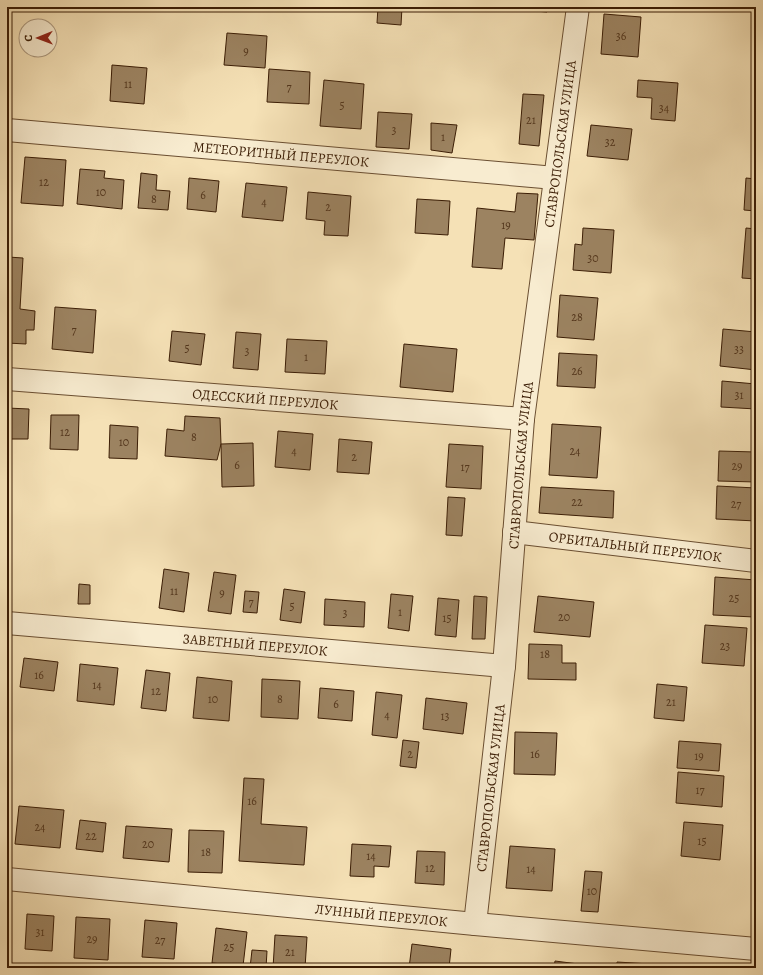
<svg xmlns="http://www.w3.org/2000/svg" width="763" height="975" font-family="Alegreya,serif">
<rect width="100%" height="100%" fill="#f5e1b6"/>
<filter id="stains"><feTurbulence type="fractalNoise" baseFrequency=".005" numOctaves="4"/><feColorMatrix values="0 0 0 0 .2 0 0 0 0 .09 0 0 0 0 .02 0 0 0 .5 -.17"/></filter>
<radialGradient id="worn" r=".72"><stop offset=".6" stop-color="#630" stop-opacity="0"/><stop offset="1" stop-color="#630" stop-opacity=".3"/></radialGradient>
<g fill="#9c8361" stroke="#3b1d05">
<path d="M378,7H402L401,25L377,23Z"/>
<path d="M523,7H547V12L523,10Z"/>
<path d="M604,14L641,17L638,57L601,54Z"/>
<path d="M227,33L267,36L265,68L224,65Z"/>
<path d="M112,65L147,68L144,104L110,101Z"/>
<path d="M269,69L310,72L309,104L267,102Z"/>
<path d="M324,80L364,84L361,129L320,126Z"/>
<path d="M638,80L678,83L675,121L651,119L652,98L637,97Z"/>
<path d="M523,94L544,95L539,146L519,144Z"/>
<path d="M378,112L412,114L409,149L376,147Z"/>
<path d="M431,123L457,125L452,153L431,150Z"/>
<path d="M591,125L632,129L628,160L587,156Z"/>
<path d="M756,135V160L753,159Z"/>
<path d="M25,157L66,160L63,206L21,203Z"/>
<path d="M80,169L105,171L104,178L124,180L122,209L77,204Z"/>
<path d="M141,173L157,175L156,190L170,191L168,210L138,208Z"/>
<path d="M189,178L219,181L216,212L187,209Z"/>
<path d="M746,178L756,179V211L744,210Z"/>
<path d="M246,183L287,187L283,221L242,217Z"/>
<path d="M308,192L351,196L348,236L324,235L325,221L306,219Z"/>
<path d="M517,193L538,194L534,240L505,238L502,269L472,267L477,208L515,212Z"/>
<path d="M417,199L450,201L448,235L415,233Z"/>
<path d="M583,228L614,230L611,273L573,270L575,244L582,245Z"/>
<path d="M746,228L756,229V279L742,278Z"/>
<path d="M8,257L23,258L20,309L35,311L34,330H26V344L7,343V278Z"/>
<path d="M560,295L598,298L594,340L557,337Z"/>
<path d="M55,307L96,310L93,353L52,349Z"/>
<path d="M723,329L756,332V370L720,366Z"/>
<path d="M172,331L205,334L201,365L169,361Z"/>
<path d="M236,332L261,334L258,370L233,368Z"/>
<path d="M287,339L327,341L325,374L285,372Z"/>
<path d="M404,344L457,349L453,392L400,387Z"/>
<path d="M559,353L597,355L595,388L557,386Z"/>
<path d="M722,381L756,384V409L721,407Z"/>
<path d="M7,408L29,409L28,439H7Z"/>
<path d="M51,415H79L78,450L50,449Z"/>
<path d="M185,416L220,418L221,444L217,460L165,456L167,429L184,431Z"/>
<path d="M552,424L601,427L597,478L549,475Z"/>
<path d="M110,425L138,427L137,459L109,458Z"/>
<path d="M278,431L313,434L310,470L275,467Z"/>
<path d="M339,439L372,442L369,474L337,472Z"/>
<path d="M253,443L254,486L222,487L221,444Z"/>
<path d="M449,444L483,446L481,489L446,487Z"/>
<path d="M719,451L756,452V482L718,481Z"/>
<path d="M717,486L756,488V521L716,519Z"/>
<path d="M541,487L614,491L613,518L539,513Z"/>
<path d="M448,497L465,498L462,536L446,535Z"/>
<path d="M164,569L189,573L184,612L159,608Z"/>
<path d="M214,572L236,575L231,614L208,611Z"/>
<path d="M715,577L756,580L754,617L713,615Z"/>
<path d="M79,584L90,585V604H78Z"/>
<path d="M284,589L305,592L301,623L280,620Z"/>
<path d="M245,591L259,592L257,613L243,612Z"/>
<path d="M391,594L413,596L409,631L388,628Z"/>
<path d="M474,596L487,597L485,639H472Z"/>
<path d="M538,596L594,602L590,637L534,632Z"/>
<path d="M438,598L459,600L456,637L435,635Z"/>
<path d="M325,599L365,602L364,627L324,625Z"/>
<path d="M705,625L747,628L744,666L702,663Z"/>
<path d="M529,644L562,645V663H576V680L528,679Z"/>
<path d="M24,658L58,662L54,691L20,687Z"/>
<path d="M80,664L118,668L114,705L77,701Z"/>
<path d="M146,670L170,673L166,711L141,708Z"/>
<path d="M197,677L232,681L229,721L193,718Z"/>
<path d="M262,679L300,681L298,719L261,717Z"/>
<path d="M657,684L687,687L684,721L654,718Z"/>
<path d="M320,688L354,691L352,721L318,718Z"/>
<path d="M376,692L402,695L397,738L372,735Z"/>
<path d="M426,698L467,703L463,734L423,729Z"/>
<path d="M515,732L557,733L555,775L514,774Z"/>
<path d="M403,740L419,742L416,768L400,766Z"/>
<path d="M679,741L721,744L719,771L677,768Z"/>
<path d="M678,772L724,776L722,807L676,803Z"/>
<path d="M244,778L264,779L261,824L307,827L304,865L239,861Z"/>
<path d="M19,806L64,810L60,848L15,844Z"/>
<path d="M80,820L106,823L103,852L76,849Z"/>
<path d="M684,822L723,825L720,860L681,856Z"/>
<path d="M126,826L172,829L169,862L123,858Z"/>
<path d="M189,830L224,831L222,873L188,872Z"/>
<path d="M352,844L391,846L389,867L374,866V877L350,876Z"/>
<path d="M510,846L555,849L552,891L506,888Z"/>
<path d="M417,851L445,852L444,885L415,883Z"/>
<path d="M585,871L602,872L598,912L581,911Z"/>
<path d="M27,914L54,916L52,951L25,949Z"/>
<path d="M76,917L110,919L108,960L74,958Z"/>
<path d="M145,920L177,923L174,959L142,957Z"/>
<path d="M216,928L247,932L243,966L212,963Z"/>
<path d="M275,935L307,937L305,968H273Z"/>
<path d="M412,944L451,949L449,968H409Z"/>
<path d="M252,950L267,951L266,968H250Z"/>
<path d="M555,961L586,965V968H554Z"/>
<path d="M617,962L650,964V968H617Z"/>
</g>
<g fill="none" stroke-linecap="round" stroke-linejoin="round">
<defs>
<g id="street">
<path id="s1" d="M7,130L555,178"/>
<path id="s2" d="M7,379L523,419"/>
<path id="s3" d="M514,532L756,561"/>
<path id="s4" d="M7,623L504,666"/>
<path id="s5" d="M7,879L475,924L756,949"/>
<path id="s6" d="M475,924L504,666L523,419L578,7"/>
</g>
</defs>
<use href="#street" stroke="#6a4e31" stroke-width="24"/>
<use href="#street" stroke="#f8ecd0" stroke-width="22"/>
</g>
<g text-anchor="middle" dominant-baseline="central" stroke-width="4" stroke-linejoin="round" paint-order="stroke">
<g font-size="12" fill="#53361c">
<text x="621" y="36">36</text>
<text x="246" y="51">9</text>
<text x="128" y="84">11</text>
<text x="289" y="87">7</text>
<text x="342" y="105">5</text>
<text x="664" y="108">34</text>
<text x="531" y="120">21</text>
<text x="394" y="130">3</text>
<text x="443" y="137">1</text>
<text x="610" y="142">32</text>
<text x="44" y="182">12</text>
<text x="101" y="192">10</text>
<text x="203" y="195">6</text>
<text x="154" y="199">8</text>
<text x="264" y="202">4</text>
<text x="328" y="207">2</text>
<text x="506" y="225">19</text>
<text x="593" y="258">30</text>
<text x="577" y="317">28</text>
<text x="74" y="330">7</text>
<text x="187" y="348">5</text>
<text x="739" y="349">33</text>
<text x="247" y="351">3</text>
<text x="306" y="357">1</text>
<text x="577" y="371">26</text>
<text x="739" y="395">31</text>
<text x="65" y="432">12</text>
<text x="194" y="437">8</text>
<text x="124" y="442">10</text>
<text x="294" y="451">4</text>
<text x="575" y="451">24</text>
<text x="354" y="457">2</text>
<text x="237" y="465">6</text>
<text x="737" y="466">29</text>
<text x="465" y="467">17</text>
<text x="577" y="502">22</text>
<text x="736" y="504">27</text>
<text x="174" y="591">11</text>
<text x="222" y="593">9</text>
<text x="734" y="598">25</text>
<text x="251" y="602">7</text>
<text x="292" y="606">5</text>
<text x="400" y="612">1</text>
<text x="345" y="613">3</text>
<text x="564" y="617">20</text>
<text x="447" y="618">15</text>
<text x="725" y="646">23</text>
<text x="545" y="654">18</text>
<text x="39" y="675">16</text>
<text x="97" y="685">14</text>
<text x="156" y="691">12</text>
<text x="213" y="699">10</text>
<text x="280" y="699">8</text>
<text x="671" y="702">21</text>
<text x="336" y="704">6</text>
<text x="387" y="715">4</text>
<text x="445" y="716">13</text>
<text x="410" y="754">2</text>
<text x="535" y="754">16</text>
<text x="699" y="756">19</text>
<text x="700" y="790">17</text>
<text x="252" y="801">16</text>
<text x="40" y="827">24</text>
<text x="91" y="836">22</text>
<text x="702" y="841">15</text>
<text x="148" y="844">20</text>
<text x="206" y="852">18</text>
<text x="371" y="856">14</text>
<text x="430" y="868">12</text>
<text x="531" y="869">14</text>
<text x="592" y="891">10</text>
<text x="40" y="932">31</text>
<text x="92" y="939">29</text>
<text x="160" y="940">27</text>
<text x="229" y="947">25</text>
<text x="290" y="952">21</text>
</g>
<g font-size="14" fill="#3b1d05" stroke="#f8ecd0">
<text stroke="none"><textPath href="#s6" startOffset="785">СТАВРОПОЛЬСКАЯ УЛИЦА</textPath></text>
<text stroke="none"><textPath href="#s1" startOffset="275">МЕТЕОРИТНЫЙ ПЕРЕУЛОК</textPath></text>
<text stroke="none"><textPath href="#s2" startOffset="259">ОДЕССКИЙ ПЕРЕУЛОК</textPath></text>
<text stroke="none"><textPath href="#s6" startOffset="461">СТАВРОПОЛЬСКАЯ УЛИЦА</textPath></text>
<text stroke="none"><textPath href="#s3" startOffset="122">ОРБИТАЛЬНЫЙ ПЕРЕУЛОК</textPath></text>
<text stroke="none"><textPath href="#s4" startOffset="249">ЗАВЕТНЫЙ ПЕРЕУЛОК</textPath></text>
<text stroke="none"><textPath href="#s6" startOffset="137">СТАВРОПОЛЬСКАЯ УЛИЦА</textPath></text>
<text stroke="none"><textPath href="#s5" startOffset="376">ЛУННЫЙ ПЕРЕУЛОК</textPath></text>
</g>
</g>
<rect width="763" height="975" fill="none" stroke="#f5e1b6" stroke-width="24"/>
<rect x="8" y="8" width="747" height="959" fill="none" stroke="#3b1d05" stroke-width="2"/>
<rect x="12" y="12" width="739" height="951" fill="none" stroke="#3b1d05"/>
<g transform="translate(38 38) rotate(269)"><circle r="19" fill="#f8ecd0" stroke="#ac997f"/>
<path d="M0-3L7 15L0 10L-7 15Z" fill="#8f2418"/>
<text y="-6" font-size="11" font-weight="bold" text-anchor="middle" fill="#3b1d05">С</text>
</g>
<rect width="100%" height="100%" filter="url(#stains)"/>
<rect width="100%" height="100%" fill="url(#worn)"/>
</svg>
